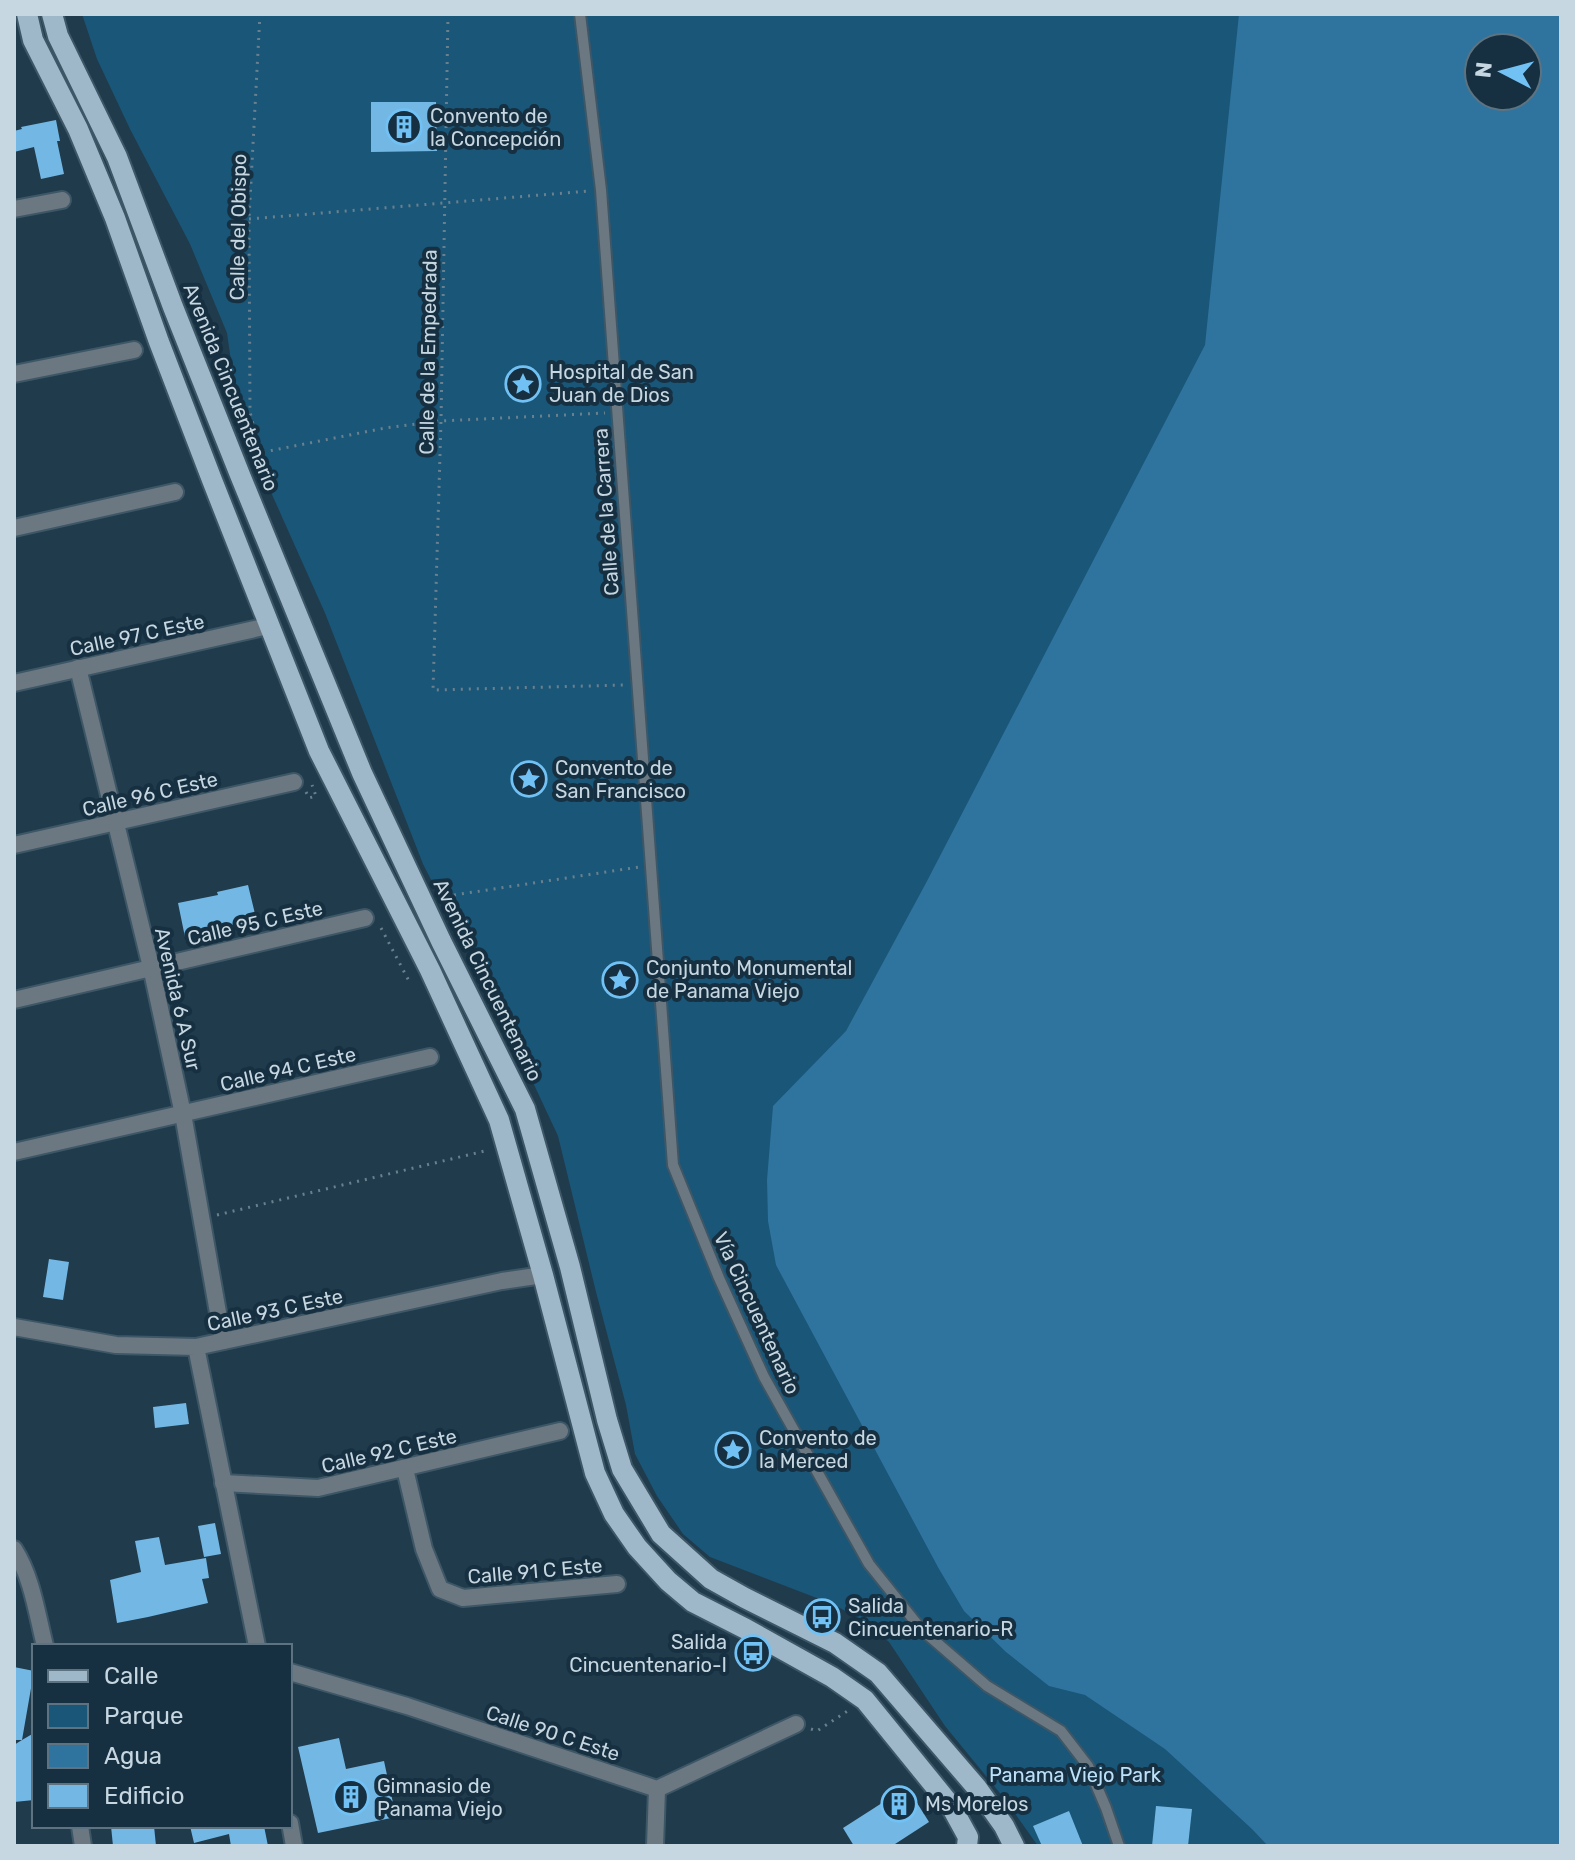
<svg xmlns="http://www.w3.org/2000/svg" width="1575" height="1860" font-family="Rubik,sans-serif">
<rect width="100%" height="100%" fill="#203b4c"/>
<path fill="#1a5678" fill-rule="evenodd" d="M82,14H1561V1846H1038L1004,1798L945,1726L889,1642L862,1621L835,1605L710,1557L683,1534L657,1496L635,1454L626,1405L596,1292L558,1136L516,1046L423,864L325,613L240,423L227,333L190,244L130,129L97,59ZM1479,48H1527V96H1479Z"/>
<path fill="#2e749e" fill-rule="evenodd" d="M1239,14H1561V1846H1268L1252,1829L1165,1749L1085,1695L1049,1686L1006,1652L964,1611L939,1569L776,1265L768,1221L767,1180L773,1106L846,1031L926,883L1205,345ZM1479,48H1527V96H1479Z"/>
<g fill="#73b8e5">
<path d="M371,102H436L437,151L371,152Z"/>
<path d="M56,120L60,141H57L64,174L41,179L34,147L14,152V131L22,129L21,127Z"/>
<path d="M248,885L257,922L215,932L216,936L186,942L178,903L218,895L217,892Z"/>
<path d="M49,1259L69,1262L63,1300L43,1297Z"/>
<path d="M186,1403L189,1424L155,1428L153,1407Z"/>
<path d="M215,1523L221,1554L204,1557L198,1526Z"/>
<path d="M159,1537L165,1565L206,1558L209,1578L202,1579L208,1603L148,1617L117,1623L110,1580L141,1572L135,1541Z"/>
<path d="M14,1667L34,1671L22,1740L34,1733V1800L14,1802V1745L22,1740H14Z"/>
<path d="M339,1738L346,1769L384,1761L396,1817L318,1833L298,1747Z"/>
<path d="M907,1787L929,1822L892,1846H854L843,1828Z"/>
<path d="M1156,1806L1192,1809L1188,1846H1152Z"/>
<path d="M1069,1811L1083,1846H1042L1033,1826Z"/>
<path d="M111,1826H154L156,1846H113Z"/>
<path d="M190,1826H264L268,1846H231L229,1834L194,1843Z"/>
</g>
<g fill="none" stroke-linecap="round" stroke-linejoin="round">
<defs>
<path id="service" d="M580,14L601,190L673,1165L719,1278L764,1377L869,1564L921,1629L987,1686L1061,1731L1088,1766L1106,1808L1119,1846"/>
<g id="minor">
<path d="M14,209L62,200"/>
<path d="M14,374L134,350"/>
<path d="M14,528L175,492"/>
<path d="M78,668L151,967L183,1114L223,1341"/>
<path d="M14,683L268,626"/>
<path d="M14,845L294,782"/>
<path d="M14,1000L365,918"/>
<path d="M14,1152L430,1057"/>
<path d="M196,1347L502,1281L543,1275"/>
<path d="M405,1469L424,1549L440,1589L463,1598L617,1584"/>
<path d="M223,1483L318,1488L560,1431"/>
<path d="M14,1549C32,1577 37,1614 45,1646"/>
<path d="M290,1672L407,1706L657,1789L796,1724"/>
<path d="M80,1826L83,1846"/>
<path d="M655,1846L657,1789"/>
</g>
<g id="tertiary">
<path d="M14,1327L116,1345L196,1347L257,1646"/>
<path d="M290,1823L294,1846"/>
</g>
<g id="primary">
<path d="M27,14L33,40L78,129L115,218L159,342L212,480L319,751L430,970L499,1120L543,1275L595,1473L614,1514L637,1547L668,1581L693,1602L746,1629L832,1677L865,1700L951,1806L968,1837L967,1846"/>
<path d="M52,14L58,36L117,157L173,307L240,475L362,773L441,941L525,1109L570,1267L607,1420L622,1469L661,1534L711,1579L745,1598L835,1643L878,1673L977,1788L1004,1826L1014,1846"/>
</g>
</defs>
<use href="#service" stroke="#3e5767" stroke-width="14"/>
<use href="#minor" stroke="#3e5767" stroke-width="20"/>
<use href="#tertiary" stroke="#3e5767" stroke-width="20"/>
<use href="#primary" stroke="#3e5767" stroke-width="24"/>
<g stroke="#6a808e" stroke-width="3" stroke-dasharray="2 6" stroke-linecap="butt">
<path d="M260,14L249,219L250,412L257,440L264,452L385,428L441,421L605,413"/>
<path d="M448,14L441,421L433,690L625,685"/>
<path d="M249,219L589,191"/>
<path d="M306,792L309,798L316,796L312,785"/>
<path d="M454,895L639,867"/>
<path d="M381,928L409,981L412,979"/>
<path d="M217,1215L489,1150"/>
<path d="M811,1729L817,1731L849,1710"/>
</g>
<use href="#service" stroke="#6c7881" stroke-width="10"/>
<use href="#minor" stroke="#6c7881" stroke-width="16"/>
<use href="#tertiary" stroke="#6c7881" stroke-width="16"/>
<use href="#primary" stroke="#9eb8ca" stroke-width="20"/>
</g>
<defs>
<symbol id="building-ring" viewBox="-11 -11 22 22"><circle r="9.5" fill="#163041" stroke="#71c1f5" stroke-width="1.5"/><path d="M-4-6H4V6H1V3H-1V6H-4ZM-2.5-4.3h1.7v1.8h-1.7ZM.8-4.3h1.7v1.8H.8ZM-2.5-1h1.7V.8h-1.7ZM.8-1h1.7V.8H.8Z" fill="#71c1f5"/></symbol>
<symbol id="sight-ring" viewBox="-11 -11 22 22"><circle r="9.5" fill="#163041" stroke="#71c1f5" stroke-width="1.5"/><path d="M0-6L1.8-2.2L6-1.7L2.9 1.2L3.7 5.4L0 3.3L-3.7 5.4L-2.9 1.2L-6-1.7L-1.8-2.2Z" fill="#71c1f5"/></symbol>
<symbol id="bus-ring" viewBox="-11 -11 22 22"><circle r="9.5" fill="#163041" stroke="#71c1f5" stroke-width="1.5"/><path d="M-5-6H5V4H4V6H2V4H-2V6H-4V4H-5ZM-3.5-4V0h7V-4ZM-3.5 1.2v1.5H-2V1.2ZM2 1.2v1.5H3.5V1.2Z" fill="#71c1f5"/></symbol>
</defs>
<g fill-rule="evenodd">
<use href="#building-ring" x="384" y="107" width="40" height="40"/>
<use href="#sight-ring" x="503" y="364" width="40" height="40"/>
<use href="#sight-ring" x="509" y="759" width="40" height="40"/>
<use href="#sight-ring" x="600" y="960" width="40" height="40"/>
<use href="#sight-ring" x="713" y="1430" width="40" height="40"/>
<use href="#bus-ring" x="802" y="1597" width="40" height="40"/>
<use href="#bus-ring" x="733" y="1633" width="40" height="40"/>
<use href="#building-ring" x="331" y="1777" width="40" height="40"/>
<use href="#building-ring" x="879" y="1784" width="40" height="40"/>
</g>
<g text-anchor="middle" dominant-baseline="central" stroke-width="8" stroke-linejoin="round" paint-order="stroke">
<g font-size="20" fill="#c7d7e1" stroke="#163041" text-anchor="start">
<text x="430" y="116">Convento de<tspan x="430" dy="23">la Concepción</tspan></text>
<text x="549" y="372">Hospital de San<tspan x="549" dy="23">Juan de Dios</tspan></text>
<text x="555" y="768">Convento de<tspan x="555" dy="23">San Francisco</tspan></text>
<text x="646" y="968">Conjunto Monumental<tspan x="646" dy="23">de Panama Viejo</tspan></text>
<text x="759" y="1438">Convento de<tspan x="759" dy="23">la Merced</tspan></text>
<text x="848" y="1606">Salida<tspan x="848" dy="23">Cincuentenario-R</tspan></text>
<text x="727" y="1642" text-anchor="end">Salida<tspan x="727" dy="23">Cincuentenario-I</tspan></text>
<text x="377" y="1786">Gimnasio de<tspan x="377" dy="23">Panama Viejo</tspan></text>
<text x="925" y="1804">Ms Morelos</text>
</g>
<g font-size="20" fill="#c7d7e1" stroke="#163041">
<text transform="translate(238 227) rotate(-89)">Calle del Obispo</text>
<text transform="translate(428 352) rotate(-89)">Calle de la Empedrada</text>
<text transform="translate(231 387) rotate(68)">Avenida Cincuentenario</text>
<text transform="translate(606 512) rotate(-94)">Calle de la Carrera</text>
<text transform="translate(137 635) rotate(-12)">Calle 97 C Este</text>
<text transform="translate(150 794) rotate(-13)">Calle 96 C Este</text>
<text transform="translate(255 923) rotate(-13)">Calle 95 C Este</text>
<text transform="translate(488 980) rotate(64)">Avenida Cincuentenario</text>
<text transform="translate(178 999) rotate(77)">Avenida 6 A Sur</text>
<text transform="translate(288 1069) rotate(-13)">Calle 94 C Este</text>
<text transform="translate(275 1310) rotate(-12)">Calle 93 C Este</text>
<text transform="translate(757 1313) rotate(65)">Vía Cincuentenario</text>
<text transform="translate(389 1451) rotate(-13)">Calle 92 C Este</text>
<text transform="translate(535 1571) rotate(-5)">Calle 91 C Este</text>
<text transform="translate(553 1733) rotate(18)">Calle 90 C Este</text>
</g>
<g font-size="20" fill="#bde1f9" stroke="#163041">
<text x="1075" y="1775">Panama Viejo Park</text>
</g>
</g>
<rect width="1575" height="1860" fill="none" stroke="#c7d7e1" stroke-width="32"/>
<rect x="32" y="1644" width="260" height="184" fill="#163041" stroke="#5d7381" stroke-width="2"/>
<rect x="48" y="1670" width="40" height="12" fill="#9eb8ca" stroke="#5d7381" stroke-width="2"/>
<text x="104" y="1684" font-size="24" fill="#c7d7e1">Calle</text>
<rect x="48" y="1704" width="40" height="24" fill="#1a5678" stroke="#5d7381" stroke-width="2"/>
<text x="104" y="1724" font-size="24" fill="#c7d7e1">Parque</text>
<rect x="48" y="1744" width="40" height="24" fill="#2e749e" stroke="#5d7381" stroke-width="2"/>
<text x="104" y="1764" font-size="24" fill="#c7d7e1">Agua</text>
<rect x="48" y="1784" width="40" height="24" fill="#73b8e5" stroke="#5d7381" stroke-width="2"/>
<text x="104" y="1804" font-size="24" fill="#c7d7e1">Edificio</text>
<g transform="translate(1503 72) rotate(276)"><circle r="38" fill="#163041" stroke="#5d7381" stroke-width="2"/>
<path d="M0-6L14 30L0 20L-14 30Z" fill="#71c1f5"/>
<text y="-12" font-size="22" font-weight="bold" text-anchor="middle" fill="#c7d7e1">N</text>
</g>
</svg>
